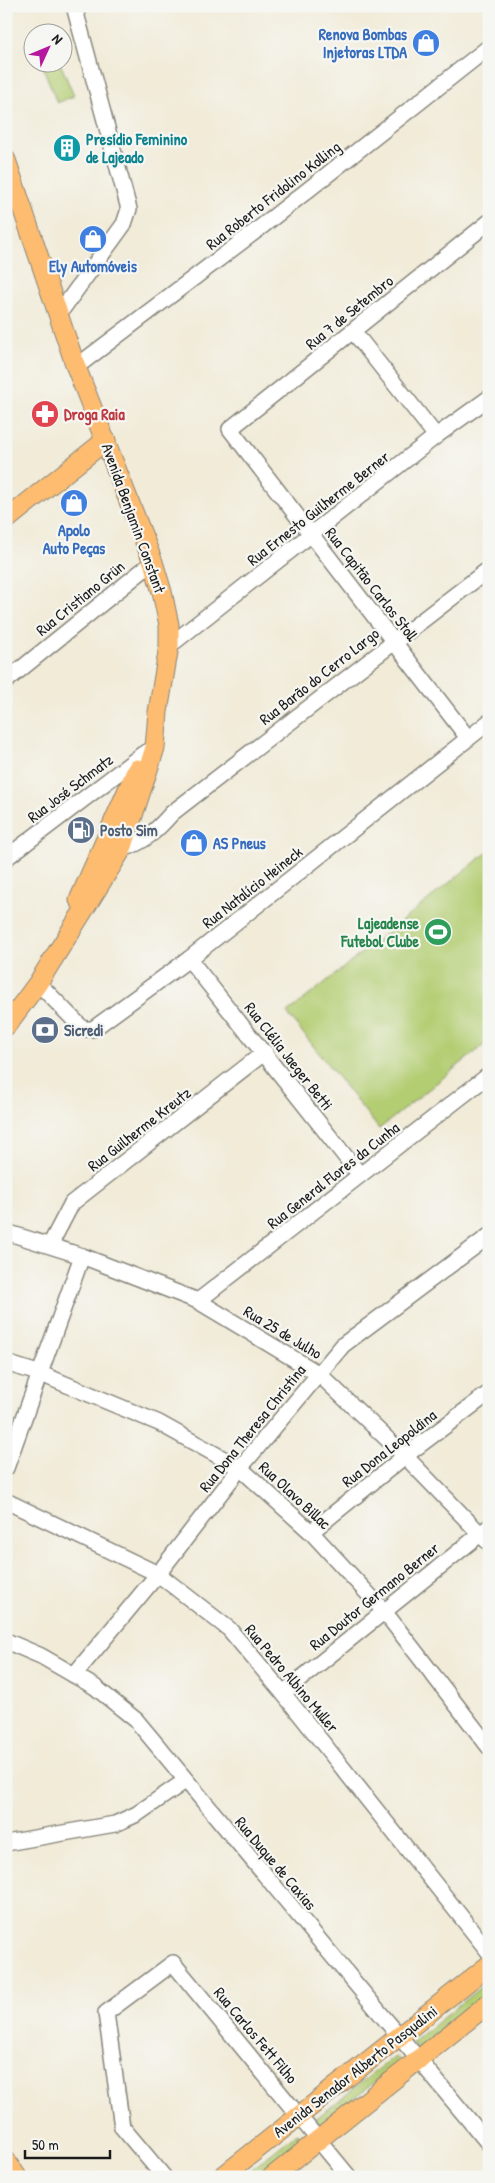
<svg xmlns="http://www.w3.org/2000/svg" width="495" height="2183" font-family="'Patrick Hand',sans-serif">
<rect width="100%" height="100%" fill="#f6f6f2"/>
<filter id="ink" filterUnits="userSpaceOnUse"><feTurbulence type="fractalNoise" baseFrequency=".02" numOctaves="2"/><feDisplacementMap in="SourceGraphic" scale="10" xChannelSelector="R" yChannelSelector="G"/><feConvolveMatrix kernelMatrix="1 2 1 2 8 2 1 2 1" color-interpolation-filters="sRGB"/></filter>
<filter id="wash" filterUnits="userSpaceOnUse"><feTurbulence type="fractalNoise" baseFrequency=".0096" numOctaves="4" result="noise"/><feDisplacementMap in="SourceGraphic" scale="20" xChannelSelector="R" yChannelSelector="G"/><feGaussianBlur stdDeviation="1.12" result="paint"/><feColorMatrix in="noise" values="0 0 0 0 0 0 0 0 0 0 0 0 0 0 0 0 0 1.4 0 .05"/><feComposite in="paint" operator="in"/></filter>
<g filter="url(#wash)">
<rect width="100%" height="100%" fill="#f1ebd8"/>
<g fill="#b3cd72" stroke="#687447">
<path d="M53,63H60L74,96L57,103L43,67Z"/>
<path d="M489,851V1041L379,1129L287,1013Z"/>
<path d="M489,1980V1991L417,2050L412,2043Z"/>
<path d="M395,2056L401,2061L318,2127L309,2124Z"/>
<path d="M297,2133L303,2140L256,2177H242Z"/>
</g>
</g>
<g filter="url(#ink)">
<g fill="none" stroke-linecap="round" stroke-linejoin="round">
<defs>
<g id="minor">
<path d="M58,315L124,224L129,209L74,6"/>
<path d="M353,331L436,436"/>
<path d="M76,367L261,227L489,47"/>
<path d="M169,646L436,436L489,398"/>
<path d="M6,681L153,562"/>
<path d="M468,738L230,429L489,222"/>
<path d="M122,849C144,843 158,829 172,813L489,569"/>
<path d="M6,858L143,754L155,748"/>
<path d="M189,959L360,1175"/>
<path d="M38,983L83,1029H93L189,959L489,722"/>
<path d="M6,1232L82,1256L198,1301L319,1374L405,1456L489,1543"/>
<path d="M50,1245L72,1203L265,1052"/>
<path d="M198,1301L489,1075"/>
<path d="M6,1363L41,1374L159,1423L240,1468L311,1532L383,1610L489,1747"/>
<path d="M6,1468L82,1256"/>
<path d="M6,1501L158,1574L229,1629L283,1693L489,1952"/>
<path d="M311,1532L405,1456L489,1393"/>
<path d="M6,1641L41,1656L95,1687L136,1720L489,2144"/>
<path d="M74,1675L158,1574L240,1468L343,1345L489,1236"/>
<path d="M283,1693L489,1527"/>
<path d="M6,1843L115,1824L137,1814L185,1781"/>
<path d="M164,2177L122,2127L106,2013L173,1963L349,2177"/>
</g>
<g id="major">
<path d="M6,160L76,367L153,562L162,592L169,625V646L158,712L155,748L122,849L38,983L6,1026"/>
<path d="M6,520L106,440"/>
<path d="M79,900L137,769"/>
<path d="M6,2161L17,2177"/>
<path d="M222,2177L489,1965"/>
<path d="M272,2177L489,2003"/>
</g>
</defs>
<use href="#minor" stroke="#86847a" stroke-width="18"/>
<use href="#major" stroke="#86847a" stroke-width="21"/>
<use href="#minor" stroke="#fff" stroke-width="15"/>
<use href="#major" stroke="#fdbc70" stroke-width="19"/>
</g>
</g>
<defs>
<symbol id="shop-disc" viewBox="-11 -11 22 22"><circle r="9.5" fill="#3f7fe0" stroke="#f6f6f2"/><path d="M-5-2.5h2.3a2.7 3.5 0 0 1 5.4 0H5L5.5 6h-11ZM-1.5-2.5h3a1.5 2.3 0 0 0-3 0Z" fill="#fff"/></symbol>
<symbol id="building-disc" viewBox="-11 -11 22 22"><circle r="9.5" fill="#0f9aa8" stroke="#f6f6f2"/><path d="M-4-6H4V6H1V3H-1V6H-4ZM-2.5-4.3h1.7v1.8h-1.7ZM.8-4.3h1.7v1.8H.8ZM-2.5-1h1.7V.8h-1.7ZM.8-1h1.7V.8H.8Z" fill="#fff"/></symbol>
<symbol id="pharmacy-disc" viewBox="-11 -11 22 22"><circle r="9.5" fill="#e0444e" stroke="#f6f6f2"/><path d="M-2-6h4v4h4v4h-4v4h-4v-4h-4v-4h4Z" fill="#fff"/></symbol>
<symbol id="fuel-disc" viewBox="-11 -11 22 22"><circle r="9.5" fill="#5c6f8a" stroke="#f6f6f2"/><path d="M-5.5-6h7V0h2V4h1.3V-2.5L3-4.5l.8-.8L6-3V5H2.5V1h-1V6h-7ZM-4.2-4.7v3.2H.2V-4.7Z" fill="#fff"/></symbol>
<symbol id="stadium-disc" viewBox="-11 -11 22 22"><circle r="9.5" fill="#2e9e5b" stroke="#f6f6f2"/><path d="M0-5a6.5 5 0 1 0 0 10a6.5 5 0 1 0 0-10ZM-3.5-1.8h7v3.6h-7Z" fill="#fff"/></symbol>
<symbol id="bank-disc" viewBox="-11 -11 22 22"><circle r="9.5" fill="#5c6f8a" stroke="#f6f6f2"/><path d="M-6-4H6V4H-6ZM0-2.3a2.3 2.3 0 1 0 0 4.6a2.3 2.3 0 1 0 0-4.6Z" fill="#fff"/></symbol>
</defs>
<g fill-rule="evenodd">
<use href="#shop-disc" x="410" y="27" width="32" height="32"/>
<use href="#building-disc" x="51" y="132" width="32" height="32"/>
<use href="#shop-disc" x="77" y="223" width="32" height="32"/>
<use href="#pharmacy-disc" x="29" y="398" width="32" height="32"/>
<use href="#shop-disc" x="58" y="487" width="32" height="32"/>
<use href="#fuel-disc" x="65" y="814" width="32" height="32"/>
<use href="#shop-disc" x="178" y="827" width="32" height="32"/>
<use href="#stadium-disc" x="422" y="916" width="32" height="32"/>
<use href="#bank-disc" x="29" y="1014" width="32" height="32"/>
</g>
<g text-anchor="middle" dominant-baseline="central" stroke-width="4.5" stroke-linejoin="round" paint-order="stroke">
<g font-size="16" font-weight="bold" fill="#366cbe" stroke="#f6f6f2">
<text x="407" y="34" text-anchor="end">Renova Bombas<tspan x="407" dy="18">Injetoras LTDA</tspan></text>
<text x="93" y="266">Ely Automóveis</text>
<text x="74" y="530">Apolo<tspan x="74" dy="18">Auto Peças</tspan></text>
<text x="213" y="843" text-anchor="start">AS Pneus</text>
</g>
<g font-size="16" font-weight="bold" fill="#0d838f" stroke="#f6f6f2" text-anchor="start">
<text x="86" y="139">Presídio Feminino<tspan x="86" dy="18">de Lajeado</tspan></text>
</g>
<g font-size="16" fill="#1c1c1c" stroke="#f6f6f2">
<text transform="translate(273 195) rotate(-38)">Rua Roberto Fridolino Kolling</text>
<text transform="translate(349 312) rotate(-39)">Rua 7 de Setembro</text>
<text transform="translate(318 508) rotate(-38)">Rua Ernesto Guilherme Berner</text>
<text transform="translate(134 518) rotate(70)">Avenida Benjamin Constant</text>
<text transform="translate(372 584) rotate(52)">Rua Capitão Carlos Stoll</text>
<text transform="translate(80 598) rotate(-39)">Rua Cristiano Grün</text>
<text transform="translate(319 676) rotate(-38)">Rua Barão do Cerro Largo</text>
<text transform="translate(70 788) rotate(-37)">Rua José Schmatz</text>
<text transform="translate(252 887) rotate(-38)">Rua Natalício Heineck</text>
<text transform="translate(289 1056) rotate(52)">Rua Clélia Jaeger Betti</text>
<text transform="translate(139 1129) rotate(-38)">Rua Guilherme Kreutz</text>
<text transform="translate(333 1175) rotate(-38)">Rua General Flores da Cunha</text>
<text transform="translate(283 1332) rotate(31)">Rua 25 de Julho</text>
<text transform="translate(252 1428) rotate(-51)">Rua Dona Theresa Christina</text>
<text transform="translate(389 1448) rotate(-38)">Rua Dona Leopoldina</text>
<text transform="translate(295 1495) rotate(43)">Rua Olavo Billac</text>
<text transform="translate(374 1596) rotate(-39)">Rua Doutor Germano Berner</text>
<text transform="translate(292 1678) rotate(50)">Rua Pedro Albino Muller</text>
<text transform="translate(276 1863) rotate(50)">Rua Duque de Caxias</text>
<text transform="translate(256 2035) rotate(50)">Rua Carlos Fett Filho</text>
<text transform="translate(355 2071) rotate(-38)">Avenida Senador Alberto Pasqualini</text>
</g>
<g font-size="16" font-weight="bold" fill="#be3a42" stroke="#f6f6f2" text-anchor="start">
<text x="64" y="414">Droga Raia</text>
</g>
<g font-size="16" font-weight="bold" fill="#4e5e75" stroke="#f6f6f2" text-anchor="start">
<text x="100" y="830">Posto Sim</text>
<text x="64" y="1030">Sicredi</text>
</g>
<g font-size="16" font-weight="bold" fill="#27864d" stroke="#f6f6f2" text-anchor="end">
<text x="419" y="923">Lajeadense<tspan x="419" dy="18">Futebol Clube</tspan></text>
</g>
</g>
<rect width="495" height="2183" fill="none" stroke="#f6f6f2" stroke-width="25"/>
<g transform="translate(48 48) rotate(46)"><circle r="24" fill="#f6f6f2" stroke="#9f9f9c"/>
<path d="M0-4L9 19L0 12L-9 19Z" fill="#b5179e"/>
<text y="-8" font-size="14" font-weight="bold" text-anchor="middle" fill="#1c1c1c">N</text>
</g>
<path d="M25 2150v8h85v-8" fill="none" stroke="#1c1c1c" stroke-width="2.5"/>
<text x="32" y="2150" font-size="15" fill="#1c1c1c" stroke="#f6f6f2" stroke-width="4" paint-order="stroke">50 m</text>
</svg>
